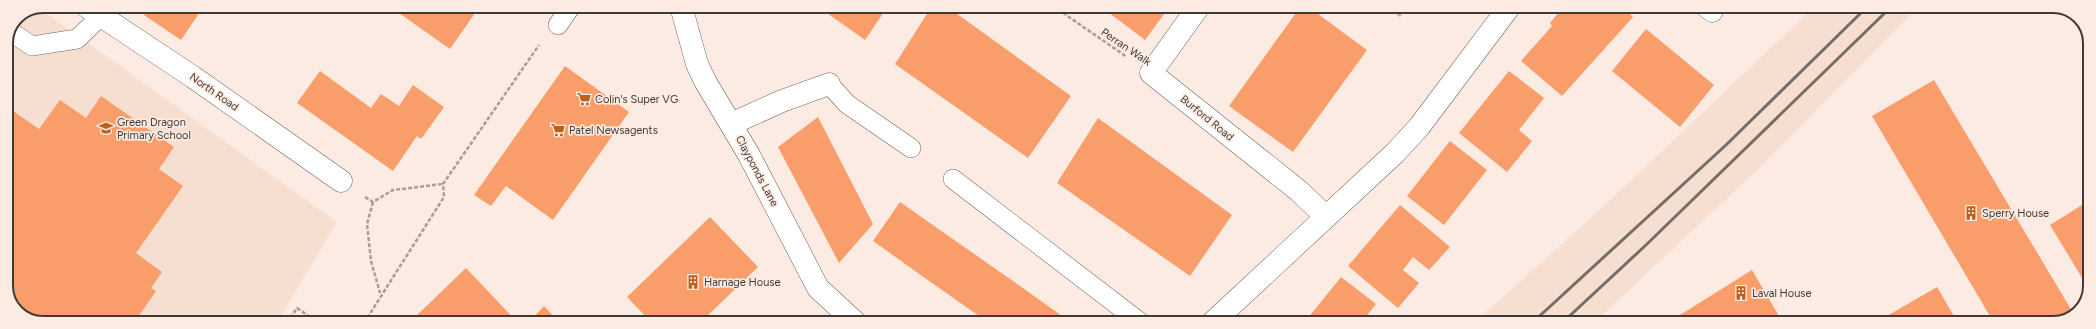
<svg xmlns="http://www.w3.org/2000/svg" width="2096" height="329" font-family="Figtree,sans-serif">
<rect width="100%" height="100%" fill="#fcebe2"/>
<g fill="#f6ded1">
<path d="M1815,6H1920L1755,172L1594,323H1474L1604,206Z"/>
<path d="M39,8L337,222L277,323H38L17,312L6,290V43L17,17Z"/>
</g>
<g fill="#f99e6b">
<path d="M150,6H204L181,40L144,15Z"/>
<path d="M389,6H480L450,49Z"/>
<path d="M817,6H888L865,40Z"/>
<path d="M932,6H946L1071,96L1028,158L895,64Z"/>
<path d="M1100,6H1170L1145,40Z"/>
<path d="M1301,6H1307L1367,50L1293,152L1229,106Z"/>
<path d="M1385,6H1407L1400,17Z"/>
<path d="M1564,6H1621L1633,17L1562,96L1521,61L1552,26L1550,23Z"/>
<path d="M1646,29L1714,85L1680,127L1612,71Z"/>
<path d="M565,66L629,112L553,220L506,186L491,206L474,195Z"/>
<path d="M320,71L371,108L381,94L399,106L413,85L444,107L421,139L417,136L393,171L297,103Z"/>
<path d="M1509,71L1544,98L1519,130L1532,141L1507,172L1459,133Z"/>
<path d="M1934,80L2072,311L2052,323H1994L1872,116Z"/>
<path d="M101,96L174,147L159,169L183,186L136,253L162,272L151,288L156,291L134,323H74L70,320L69,323H38L17,312L6,290V106L39,129L60,100L86,118Z"/>
<path d="M818,117L873,224L839,263L778,147Z"/>
<path d="M1098,118L1232,215L1190,276L1057,183Z"/>
<path d="M1450,141L1487,170L1444,225L1407,196Z"/>
<path d="M2090,200V291L2050,225Z"/>
<path d="M900,202L1020,286L1072,323H989L932,283L873,241Z"/>
<path d="M1400,205L1450,247L1429,270L1413,257L1403,270L1419,283L1398,308L1348,266Z"/>
<path d="M710,217L758,267L703,320L706,323H650L651,322L627,297Z"/>
<path d="M466,268L518,323H413L411,321Z"/>
<path d="M1752,270L1783,323H1685L1680,315Z"/>
<path d="M1341,277L1376,304L1361,323H1304Z"/>
<path d="M1937,287L1958,323H1875Z"/>
<path d="M544,306L560,323H528Z"/>
</g>
<g fill="none" stroke-linecap="round" stroke-linejoin="round">
<defs>
<g id="lane">
<path d="M558,25L571,6"/>
<path d="M11,32L32,46L77,39L101,16"/>
<path d="M829,84L847,104L911,148"/>
<path d="M953,179L1141,323"/>
</g>
<g id="street">
<path d="M86,6L193,77L341,181"/>
<path d="M681,6L697,64L705,81L749,155L818,288L856,323"/>
<path d="M1199,6L1151,73L1299,191L1325,216"/>
<path d="M1706,6L1712,11"/>
<path d="M731,124L782,101L829,84"/>
<path d="M1212,323L1395,153L1419,127L1510,6"/>
</g>
</defs>
<use href="#lane" stroke="#72645c" stroke-width="20"/>
<use href="#street" stroke="#72645c" stroke-width="23"/>
<g stroke="#a89c95" stroke-width="2.5" stroke-dasharray="4 2" stroke-linecap="butt">
<path d="M1053,6L1127,57"/>
<path d="M365,197L373,202L393,190L443,184"/>
<path d="M373,202L367,224L371,261L380,293"/>
<path d="M287,323L297,308L319,323"/>
<path d="M364,323L444,197L443,184L539,45"/>
</g>
<use href="#lane" stroke="#fff" stroke-width="19"/>
<use href="#street" stroke="#fff" stroke-width="22"/>
<g stroke="#766d68" stroke-width="3">
<path d="M1532,323L1726,145L1868,6"/>
<path d="M1562,323L1646,245L1892,6"/>
</g>
</g>
<defs>
<symbol id="supermarket-bare" viewBox="-9 -9 18 18"><path d="M-6-5.5h2.5l.6 2H6L4.5 2H-2.5L-4.4-4H-6ZM-1.5 3.2a1.3 1.3 0 1 0 .1 0ZM3 3.2a1.3 1.3 0 1 0 .1 0Z" fill="#be5e1c" stroke="#fcebe2" stroke-width="2.5" paint-order="stroke"/></symbol>
<symbol id="school-bare" viewBox="-9 -9 18 18"><path d="M0-5L7-2L0 1L-7-2ZM-4 1L0 2.5L4 1V4Q0 6-4 4Z" fill="#be5e1c" stroke="#fcebe2" stroke-width="2.5" paint-order="stroke"/></symbol>
<symbol id="building-bare" viewBox="-9 -9 18 18"><path d="M-4-6H4V6H1V3H-1V6H-4ZM-2.5-4.3h1.7v1.8h-1.7ZM.8-4.3h1.7v1.8H.8ZM-2.5-1h1.7V.8h-1.7ZM.8-1h1.7V.8H.8Z" fill="#be5e1c" stroke="#fcebe2" stroke-width="2.5" paint-order="stroke"/></symbol>
</defs>
<g fill-rule="evenodd">
<use href="#supermarket-bare" x="574" y="89" width="20" height="20"/>
<use href="#school-bare" x="96" y="118" width="20" height="20"/>
<use href="#supermarket-bare" x="548" y="120" width="20" height="20"/>
<use href="#building-bare" x="1961" y="203" width="20" height="20"/>
<use href="#building-bare" x="683" y="272" width="20" height="20"/>
<use href="#building-bare" x="1731" y="283" width="20" height="20"/>
</g>
<g text-anchor="middle" dominant-baseline="central" stroke-width="3.5" stroke-linejoin="round" paint-order="stroke">
<g font-size="11" fill="#403a36" stroke="#fcebe2">
<text transform="translate(1126 47) rotate(34)">Perran Walk</text>
<text transform="translate(214 92) rotate(35)">North Road</text>
<text transform="translate(1207 118) rotate(39)">Burford Road</text>
<text transform="translate(757 171) rotate(62)">Clayponds Lane</text>
</g>
<g font-size="11" fill="#403a36" stroke="#fcebe2" text-anchor="start">
<text x="595" y="99">Colin's Super VG</text>
<text x="117" y="122">Green Dragon<tspan x="117" dy="13">Primary School</tspan></text>
<text x="569" y="130">Patel Newsagents</text>
<text x="1982" y="213">Sperry House</text>
<text x="704" y="282">Harnage House</text>
<text x="1752" y="293">Laval House</text>
</g>
</g>
<path d="M0 0H2096V329H0ZM43 13H2053A30 30 0 0 1 2083 43V286A30 30 0 0 1 2053 316H43A30 30 0 0 1 13 286V43A30 30 0 0 1 43 13Z" fill="#fcebe2" fill-rule="evenodd"/>
<path fill="none" stroke="#403a36" stroke-width="2" d="M43 13H2053A30 30 0 0 1 2083 43V286A30 30 0 0 1 2053 316H43A30 30 0 0 1 13 286V43A30 30 0 0 1 43 13Z"/>
</svg>
